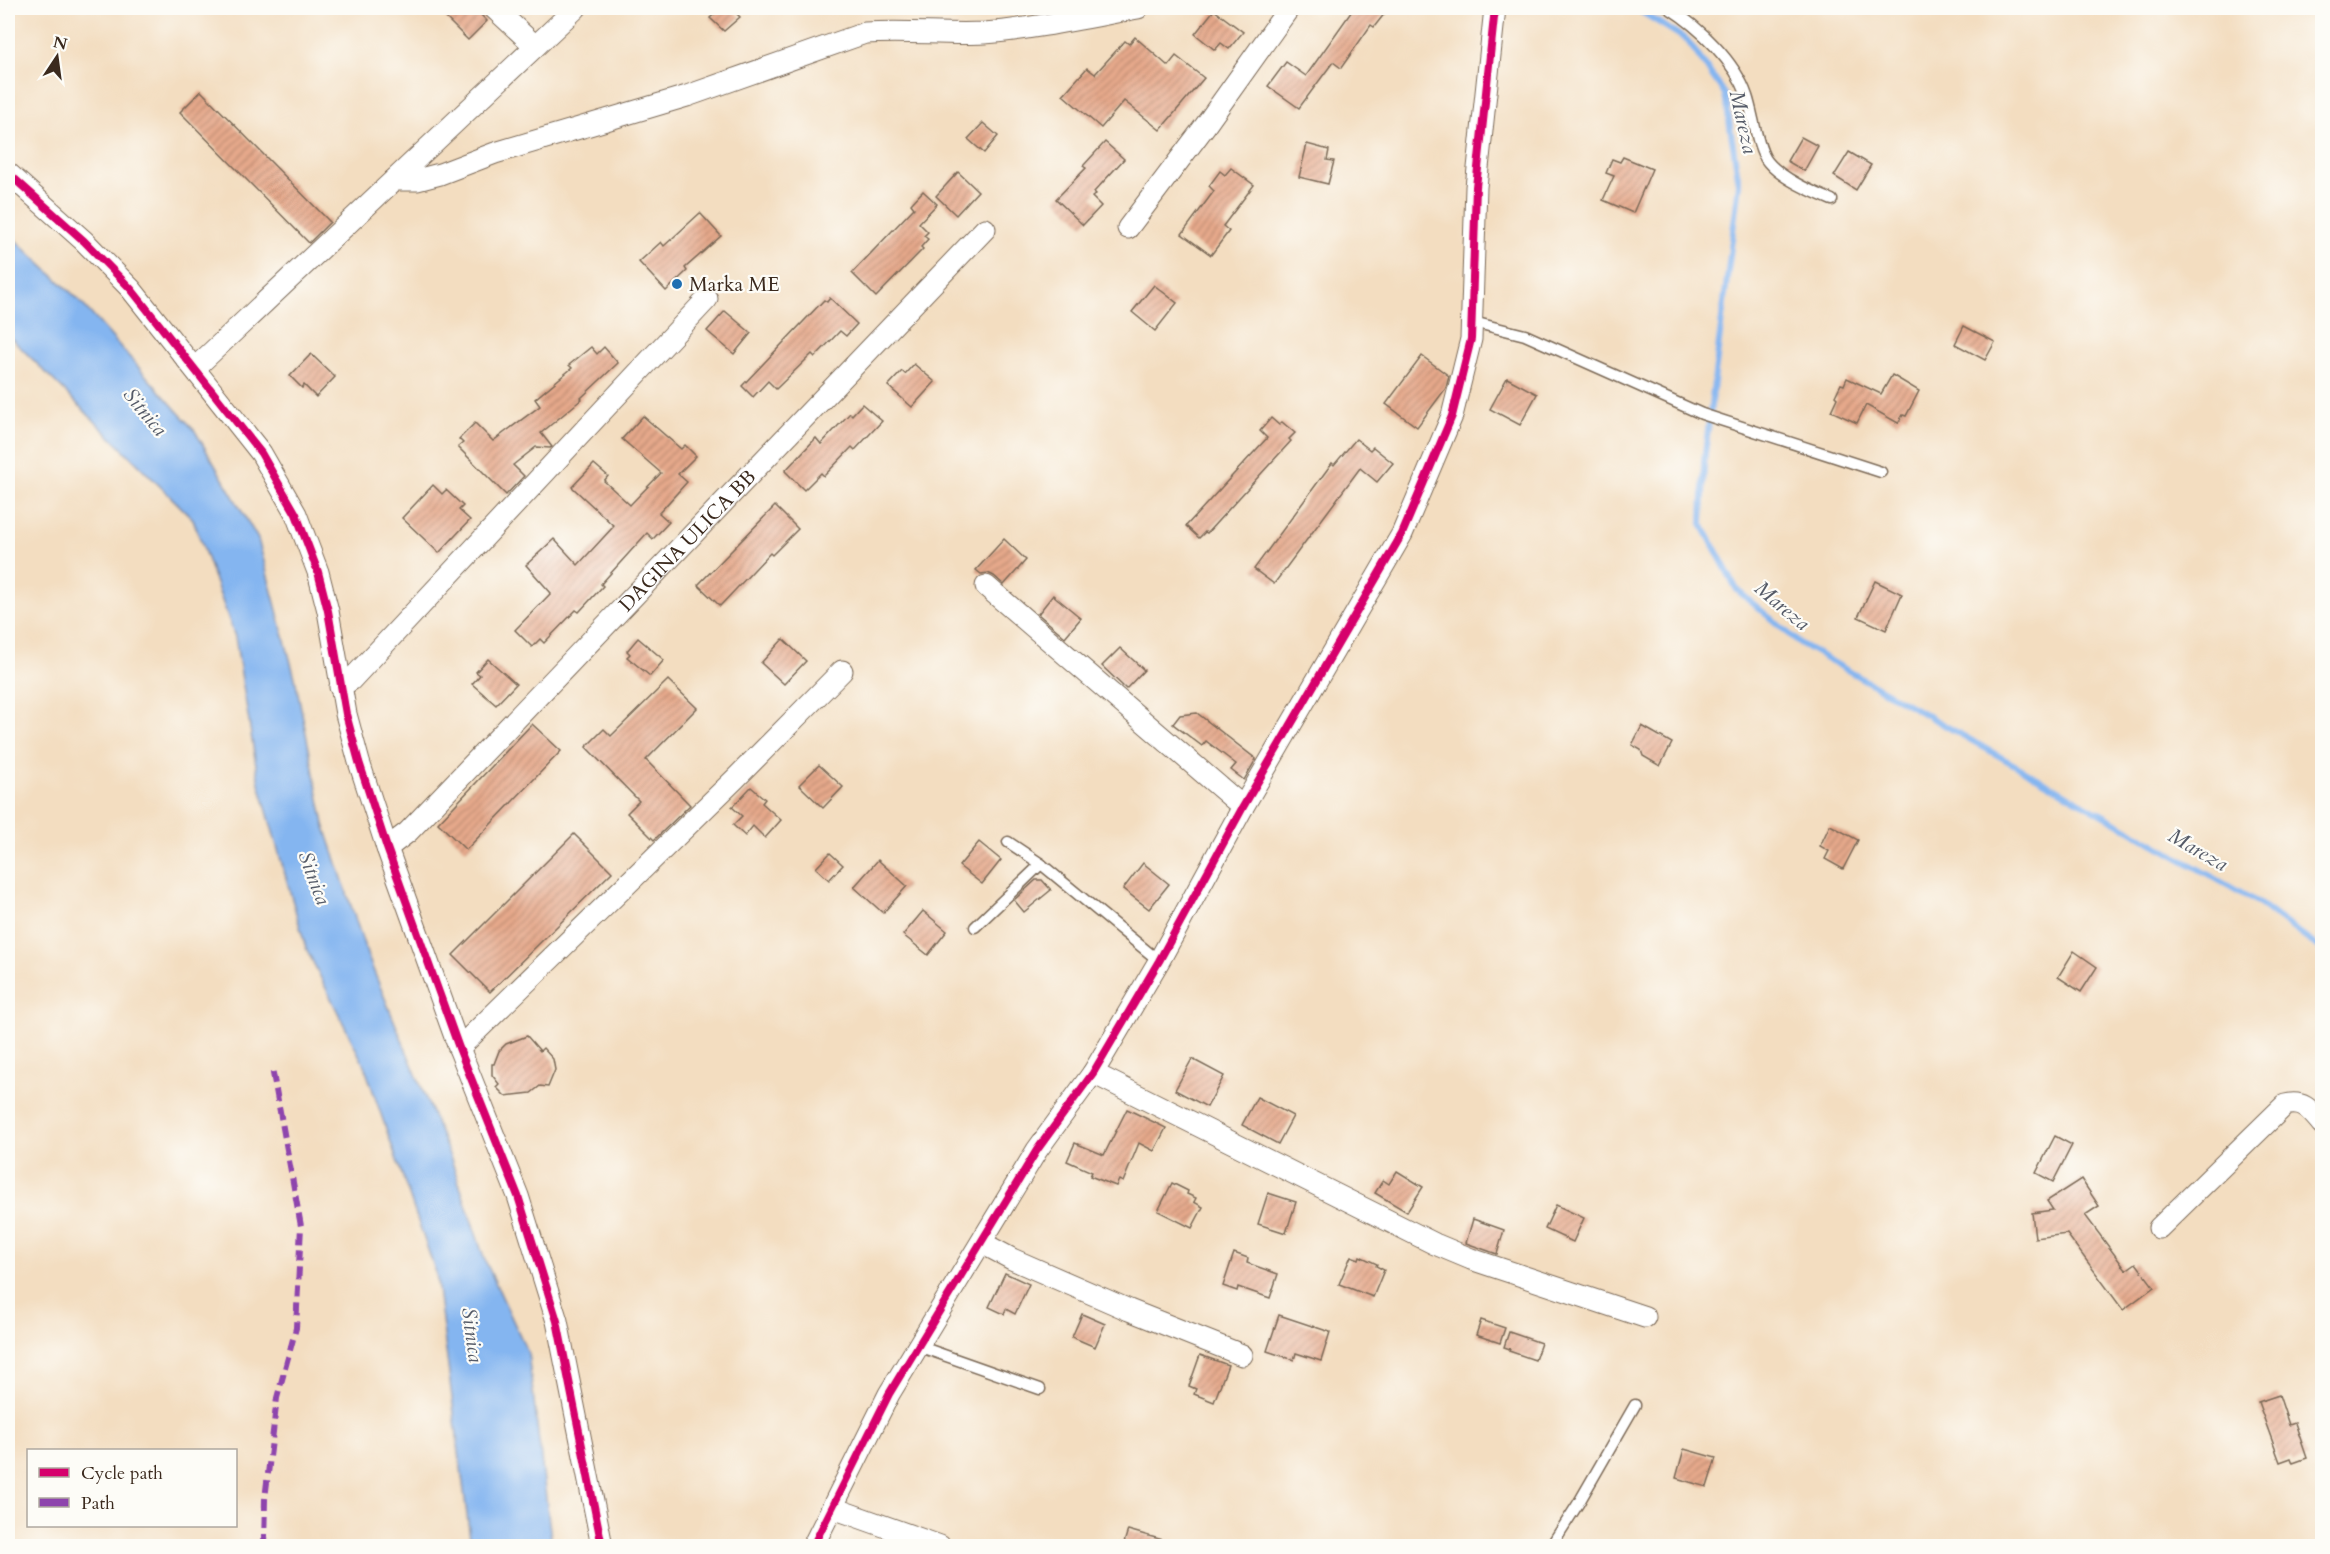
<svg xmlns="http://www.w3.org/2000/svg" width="2330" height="1554" font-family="Cardo,serif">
<defs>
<pattern id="building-hatch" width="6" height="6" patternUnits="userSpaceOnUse" patternTransform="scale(1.5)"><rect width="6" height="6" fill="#e6a98b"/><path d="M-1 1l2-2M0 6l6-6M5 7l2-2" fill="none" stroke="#bc8a71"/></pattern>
</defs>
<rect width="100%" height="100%" fill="#fdfcf7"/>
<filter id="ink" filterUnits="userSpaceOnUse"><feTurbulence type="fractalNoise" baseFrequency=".0167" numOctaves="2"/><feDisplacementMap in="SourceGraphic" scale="12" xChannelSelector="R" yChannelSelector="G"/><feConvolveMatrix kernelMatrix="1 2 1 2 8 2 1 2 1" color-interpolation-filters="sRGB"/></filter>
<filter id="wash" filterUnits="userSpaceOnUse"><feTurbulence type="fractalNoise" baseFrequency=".008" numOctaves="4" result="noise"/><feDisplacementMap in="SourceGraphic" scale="24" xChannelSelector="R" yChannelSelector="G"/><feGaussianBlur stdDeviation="1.35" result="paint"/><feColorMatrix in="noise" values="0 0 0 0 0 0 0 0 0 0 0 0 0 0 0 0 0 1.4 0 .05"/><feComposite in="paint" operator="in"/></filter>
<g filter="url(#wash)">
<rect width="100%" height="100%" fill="#f3ddc0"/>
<path fill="#84b5f0" stroke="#607087" stroke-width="1.5" d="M8,233L78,299L195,431L258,539L295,678L324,824L368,957L452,1162L484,1258L528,1353L552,1546H471L436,1273L364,1065L306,948L259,783L235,637L193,519L8,335Z"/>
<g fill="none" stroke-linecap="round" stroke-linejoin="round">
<path stroke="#84b5f0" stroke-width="6" d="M1635,8L1687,40L1725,94L1739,184L1704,461L1702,524L1737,590L1801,644L2257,902L2322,950"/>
</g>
<g id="blocks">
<g fill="url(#building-hatch)">
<path d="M436,8H474L487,21L468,40Z"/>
<path d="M721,8H731L740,17L724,31L710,18Z"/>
<path d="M1354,8H1389L1374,27L1371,25L1341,68L1333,62L1299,108L1268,86L1286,62L1306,76Z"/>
<path d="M1214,10L1243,32L1229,49L1221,43L1215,50L1195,34Z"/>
<path d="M1135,37L1168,66L1176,56L1204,78L1160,130L1124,101L1101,128L1063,95L1087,68L1095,74L1125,41L1129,44Z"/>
<path d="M201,91L330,222L309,243L180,112Z"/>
<path d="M983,123L998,136L984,153L968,139Z"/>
<path d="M1801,137L1818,146L1804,171L1787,161Z"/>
<path d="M1105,142L1124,159L1094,192L1096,194L1092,197L1101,206L1083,225L1056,199L1086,168L1083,166Z"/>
<path d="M1307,144L1329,150L1327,160L1334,161L1328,184L1299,177Z"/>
<path d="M1849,152L1871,165L1856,190L1834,176Z"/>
<path d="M1623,157L1652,169L1633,213L1603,200L1614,176L1606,173L1612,159L1620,162Z"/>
<path d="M1231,168L1254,185L1223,226L1229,231L1211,255L1182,234L1214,191L1209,186L1220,171L1225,175Z"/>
<path d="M958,172L978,191L956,215L936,196Z"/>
<path d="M923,191L937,204L919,223L928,232L924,236L928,239L921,247L923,249L876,297L852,273L914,208L911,204Z"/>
<path d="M700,213L721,236L685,268L687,271L666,291L639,262L661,242L664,246Z"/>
<path d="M1154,285L1177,303L1155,331L1132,312Z"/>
<path d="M830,298L857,324L846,336L840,331L815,357L812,354L776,389L768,381L753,397L742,386L824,300L827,302Z"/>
<path d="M725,311L751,333L734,354L707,331Z"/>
<path d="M1964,326L1995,342L1985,360L1955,344Z"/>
<path d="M591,347L597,354L604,347L618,363L581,398L582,399L541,433L552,447L550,448L536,447L513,465L524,476L506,495L458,447L463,443L459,439L475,423L493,441L540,406L535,399L572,368L569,365Z"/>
<path d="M311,354L335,377L316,397L304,385L302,388L290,376Z"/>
<path d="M1422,356L1449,376L1446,388L1417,427L1386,404Z"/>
<path d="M914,364L935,382L912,407L888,386L902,371L905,374Z"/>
<path d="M1892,375L1919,391L1906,416L1903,415L1898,423L1866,405L1857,423L1831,411L1837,398L1835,396L1841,384L1844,385L1847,378L1881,394Z"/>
<path d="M1507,378L1537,394L1520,425L1490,409Z"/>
<path d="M862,404L882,421L855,450L852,447L824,476L821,473L804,490L785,471L816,438L821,444L850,413L852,415Z"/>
<path d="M643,416L681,449L685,445L696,456L678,474L687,482L659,513L669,522L653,539L647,533L601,584L603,586L579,612L576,610L544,643L540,639L532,647L515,630L551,593L526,565L554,539L578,565L614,526L572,487L594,464L608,476L604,481L630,505L661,473L622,439Z"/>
<path d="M1271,418L1279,425L1282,422L1295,433L1289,439L1291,441L1207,533L1205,532L1199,538L1186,526L1267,438L1260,431Z"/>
<path d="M1356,439L1370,450L1373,447L1393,463L1377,482L1360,468L1274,584L1254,569L1332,463L1334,465Z"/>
<path d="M433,485L442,494L446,490L463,506L459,510L470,520L439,553L402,518Z"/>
<path d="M775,506L798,529L772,555L770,553L720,606L698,585Z"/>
<path d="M1004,539L1026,560L1004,585L994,576L988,573L981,574L976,570Z"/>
<path d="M1875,581L1902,594L1886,630L1858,617Z"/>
<path d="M1053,595L1081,618L1065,637L1038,614Z"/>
<path d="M638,638L664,660L650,676L627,657L630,654L627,651Z"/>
<path d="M783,639L806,661L784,684L761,663Z"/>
<path d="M1120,648L1144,670L1126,689L1102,666Z"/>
<path d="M488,659L516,684L496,705L472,684L480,675L476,672Z"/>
<path d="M668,680L697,708L646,760L690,805L654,840L627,813L639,801L586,747L604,729L611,736Z"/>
<path d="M1197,713L1256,759L1244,780L1231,770L1236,764L1206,741L1202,746L1173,724L1180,715Z"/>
<path d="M532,724L561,751L466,850L438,823Z"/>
<path d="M1642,726L1672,743L1660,766L1643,756L1641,750L1632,745Z"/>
<path d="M819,765L843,787L823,808L799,785Z"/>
<path d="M751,787L765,799L762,803L781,820L765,838L753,826L745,836L733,825L742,816L732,807Z"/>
<path d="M1830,825L1858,840L1843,869L1825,859L1829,851L1820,846Z"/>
<path d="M574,834L612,872L490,992L453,955Z"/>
<path d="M979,842L1001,860L982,884L959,866Z"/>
<path d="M830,853L843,865L829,880L816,868Z"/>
<path d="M878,860L907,886L883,913L854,887Z"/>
<path d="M1143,863L1169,884L1149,909L1123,889Z"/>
<path d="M1036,880H1042L1051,890L1024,912L1014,900Z"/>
<path d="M923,911L947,931L928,955L903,935Z"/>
<path d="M2074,951L2097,967L2081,992L2058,977Z"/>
<path d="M527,1036L540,1051L543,1048L553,1059L555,1070L548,1087L540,1086L531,1093L505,1096L496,1087L499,1084L492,1075V1064H494L499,1051L506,1044Z"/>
<path d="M1192,1059L1224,1076L1207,1107L1175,1090Z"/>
<path d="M1257,1097L1293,1116L1278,1144L1242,1125Z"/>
<path d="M1127,1109L1166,1128L1154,1151L1139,1143L1123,1182L1119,1180L1116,1186L1090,1176L1092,1172L1067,1161L1075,1143L1104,1155Z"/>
<path d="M2055,1136L2072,1145L2053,1182L2036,1173Z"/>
<path d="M1397,1171L1423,1187L1407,1212L1375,1193L1383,1180L1389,1184Z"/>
<path d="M2081,1179L2099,1206L2085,1215L2126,1270L2136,1263L2154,1287L2123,1310L2067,1234L2035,1238L2032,1213L2053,1210L2047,1201Z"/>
<path d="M1172,1183L1188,1191L1187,1194L1196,1198L1194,1202L1203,1207L1192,1228L1158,1211Z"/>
<path d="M1268,1193L1296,1202L1286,1233L1258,1224Z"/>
<path d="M1556,1205L1584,1218L1573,1242L1545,1229Z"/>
<path d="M1473,1219L1504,1230L1497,1254L1466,1243Z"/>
<path d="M1234,1253L1248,1258L1247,1263L1278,1274L1270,1298L1238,1287L1237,1291L1223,1286Z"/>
<path d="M1351,1256L1359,1259L1360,1256L1377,1264L1376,1266L1384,1270L1373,1297L1339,1284Z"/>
<path d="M1005,1273L1029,1284L1015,1314L1006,1309L1004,1314L989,1307Z"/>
<path d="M1082,1314L1105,1324L1095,1347L1072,1337Z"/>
<path d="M1279,1315L1330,1332L1321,1361L1296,1353L1294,1360L1267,1351Z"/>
<path d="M1481,1320L1505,1328L1500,1343L1476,1335Z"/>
<path d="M1509,1332L1541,1343L1535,1360L1509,1351L1510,1349L1504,1347Z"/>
<path d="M1200,1355L1228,1365L1214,1402L1194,1394L1196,1389L1189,1386Z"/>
<path d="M2279,1395L2289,1425L2295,1423L2307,1458L2293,1463L2291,1458L2280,1462L2258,1402Z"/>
<path d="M1684,1449L1716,1458L1707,1487L1676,1478Z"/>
<path d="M1128,1530L1170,1542L1169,1546H1123Z"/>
</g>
</g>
</g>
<g filter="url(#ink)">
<use href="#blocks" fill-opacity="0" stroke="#7b6957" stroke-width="1.5"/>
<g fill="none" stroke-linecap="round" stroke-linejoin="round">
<defs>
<g id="lane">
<path d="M1669,8C1699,27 1735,61 1747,96C1753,113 1757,149 1768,162C1782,179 1813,192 1832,200"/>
<path d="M1473,322L1525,335L1702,414L1881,472"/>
<path d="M1008,842L1041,864L1159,961"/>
<path d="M975,927L1041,864"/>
<path d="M918,1346L1040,1389"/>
<path d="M1551,1546L1578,1504L1635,1405"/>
</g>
<g id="street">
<path d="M494,8L535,46"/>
<path d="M8,173L84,241L131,289L261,453L296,514L318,572L328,611L346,714L359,762L387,848L459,1048L518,1196L557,1321L602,1546"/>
<path d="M394,180H417L440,174L495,153L687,96L865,33C905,30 944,35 984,33C1034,29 1089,17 1138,8"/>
<path d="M1128,228L1205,126L1289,8"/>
<path d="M195,368L576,8"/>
<path d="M986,586L1243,807"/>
<path d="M340,687L351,680L707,299"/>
<path id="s1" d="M387,848L408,832L985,229"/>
<path d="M459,1048L735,779L842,671"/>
<path d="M1093,1073L1435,1244L1471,1259L1645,1317"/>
<path d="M2159,1228L2285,1105C2304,1100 2311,1111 2322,1124"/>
<path d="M982,1243L1012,1259L1129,1310L1242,1355"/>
<path d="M833,1508L940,1546"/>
<path d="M813,1546L889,1394L1037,1150L1093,1073L1159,961L1243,807L1402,534L1452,416L1471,339L1476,187L1495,8"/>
</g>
</defs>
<use href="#lane" stroke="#7b6957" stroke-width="13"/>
<use href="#street" stroke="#7b6957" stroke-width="23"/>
<use href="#lane" stroke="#fff" stroke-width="10"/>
<use href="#street" stroke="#fff" stroke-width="21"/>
<path stroke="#8e44ad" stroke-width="6" stroke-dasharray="12 6" stroke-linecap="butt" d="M264,1546L265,1499L277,1398L296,1328L301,1226L272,1068"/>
<defs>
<g id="cycleway">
<path d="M8,173L84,241L131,289L261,453L296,514L318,572L328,611L346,714L359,762L387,848L459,1048L518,1196L557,1321L602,1546"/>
<path d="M813,1546L889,1394L1037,1150L1093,1073L1159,961L1243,807L1402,534L1452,416L1471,339L1476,187L1495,8"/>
</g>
</defs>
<use href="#cycleway" stroke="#fdfcf7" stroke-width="11"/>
<use href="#cycleway" stroke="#d6006c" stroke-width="8"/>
</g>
</g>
<circle fill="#1f6fb2" stroke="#fdfcf7" stroke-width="2" cx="677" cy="284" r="6"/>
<g text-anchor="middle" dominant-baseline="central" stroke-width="4.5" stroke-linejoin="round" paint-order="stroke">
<g font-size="20" fill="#3b2a1e" stroke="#fdfcf7" text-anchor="start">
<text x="689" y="284">Marka ME</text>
</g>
<g font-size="20" fill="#3b2a1e" stroke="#fdfcf7">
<text stroke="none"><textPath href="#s1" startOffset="430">DAGINA ULICA BB</textPath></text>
</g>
<g font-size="21" font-style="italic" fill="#555b68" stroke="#fdfcf7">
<text transform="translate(1743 122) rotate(77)">Mareza</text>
<text transform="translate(145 412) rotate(50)">Sitnica</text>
<text transform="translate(1782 606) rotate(40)">Mareza</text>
<text transform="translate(2198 850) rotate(30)">Mareza</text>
<text transform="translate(314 878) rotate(69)">Sitnica</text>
<text transform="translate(472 1335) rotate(82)">Sitnica</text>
</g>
</g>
<rect width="2330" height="1554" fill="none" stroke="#fdfcf7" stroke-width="30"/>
<rect x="27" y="1449" width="210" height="78" fill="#fdfcf7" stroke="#afa8a0" stroke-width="1.5"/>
<rect x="39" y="1468" width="30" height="9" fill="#d6006c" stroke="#afa8a0" stroke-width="1.5"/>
<text x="81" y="1479" font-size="18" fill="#3b2a1e">Cycle path</text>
<rect x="39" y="1498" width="30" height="9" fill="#8e44ad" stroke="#afa8a0" stroke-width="1.5"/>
<text x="81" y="1509" font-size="18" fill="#3b2a1e">Path</text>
<g transform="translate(57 57) rotate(13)" stroke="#fdfcf7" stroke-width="4.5" paint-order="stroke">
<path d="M0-4.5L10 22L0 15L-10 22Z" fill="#3b2a1e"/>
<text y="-9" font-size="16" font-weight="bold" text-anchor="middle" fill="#3b2a1e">N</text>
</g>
</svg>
